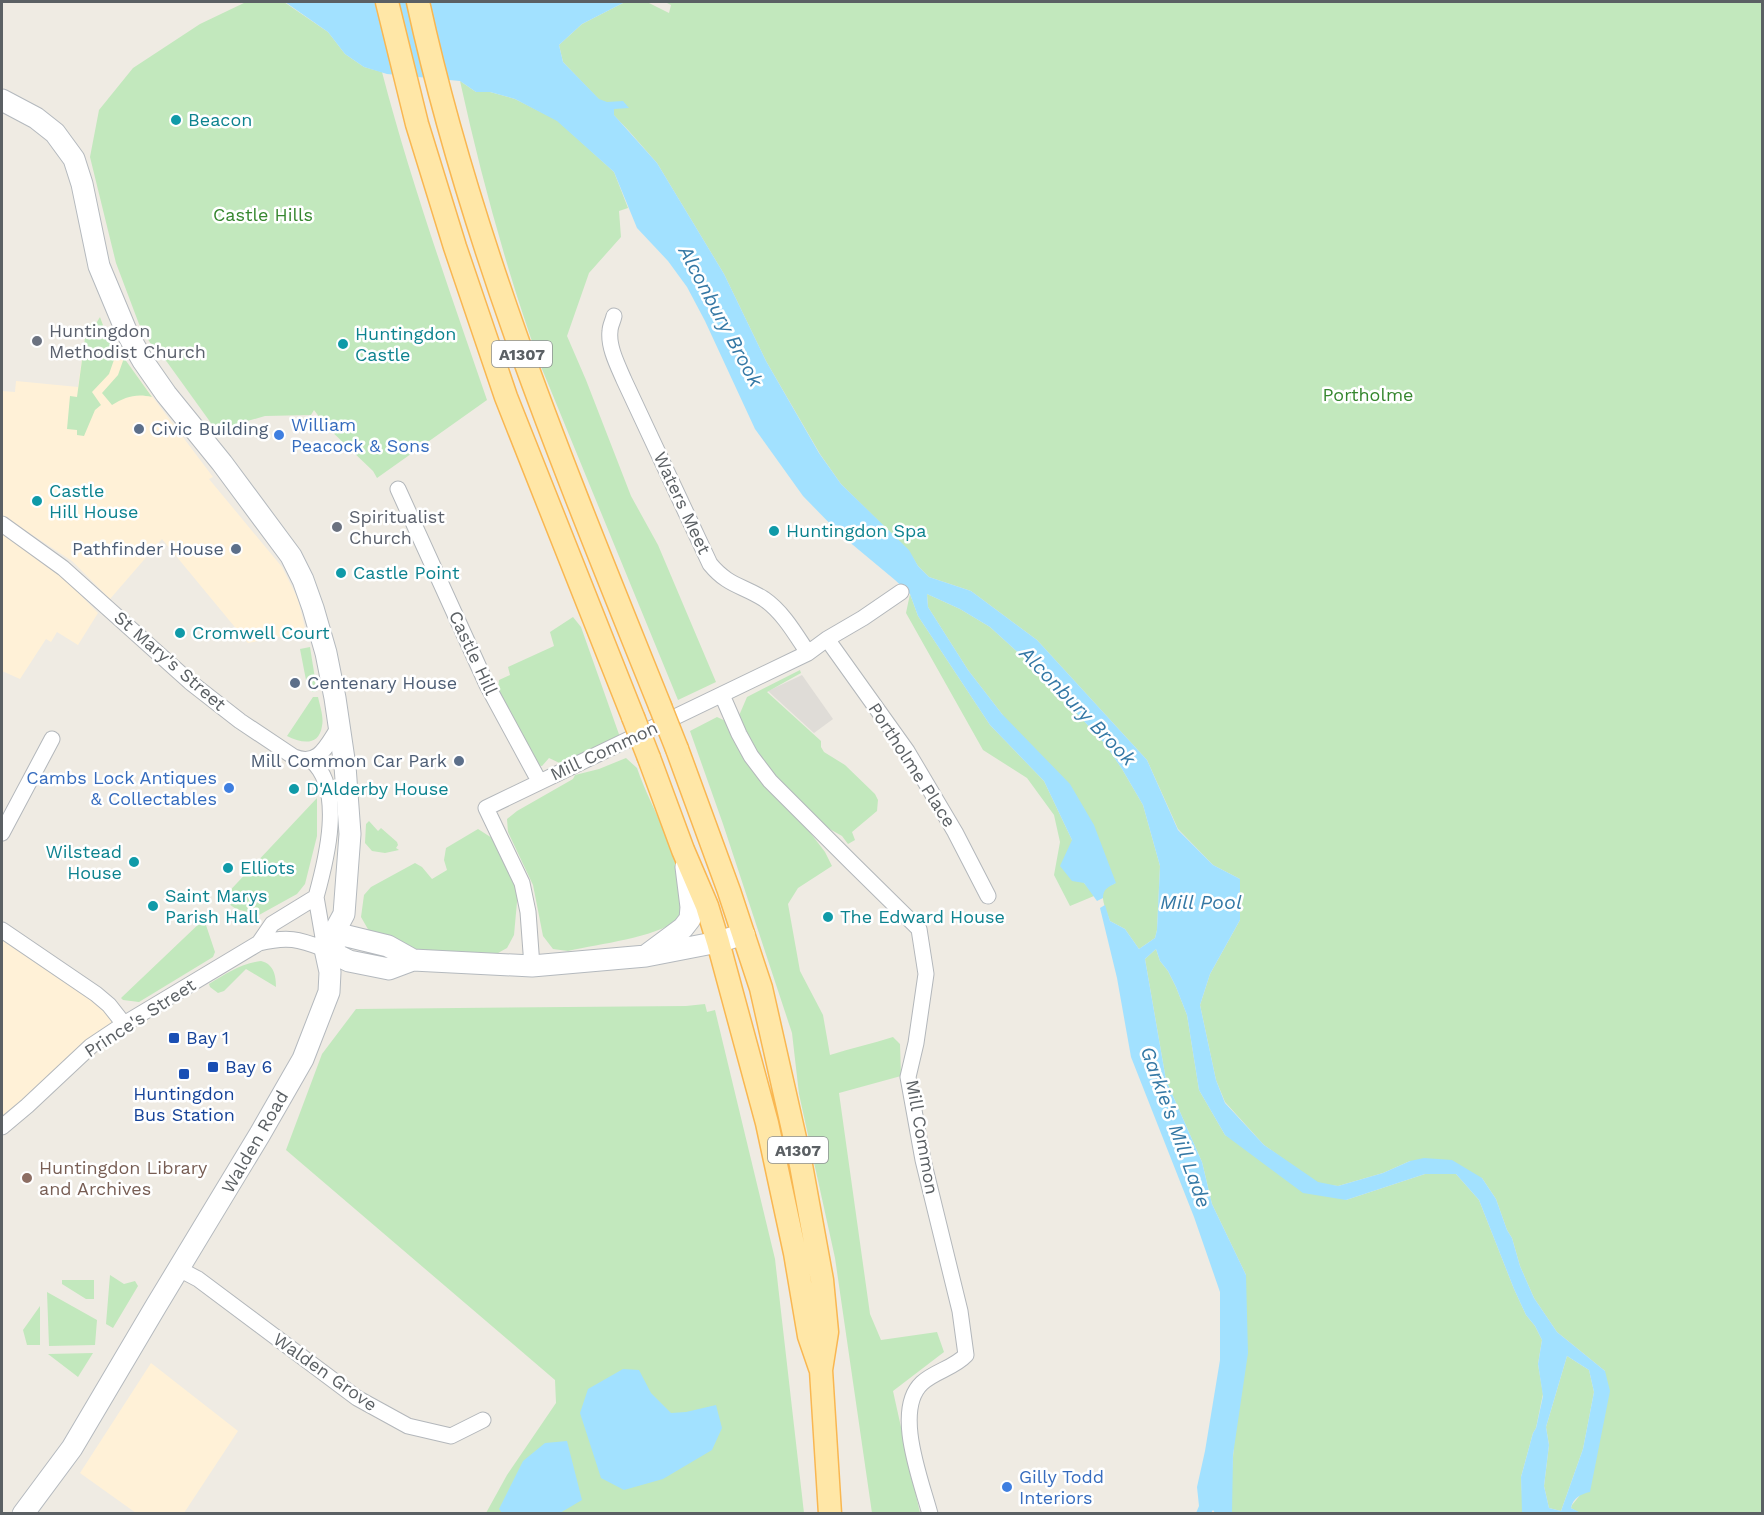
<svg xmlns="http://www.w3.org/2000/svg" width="1764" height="1515" viewBox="0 0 1764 1515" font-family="'Work Sans',sans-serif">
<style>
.commercial{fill:#fff1d7}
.industrial{fill:#dfdcd7}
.green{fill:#c2e8bd}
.water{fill:#a2e1ff;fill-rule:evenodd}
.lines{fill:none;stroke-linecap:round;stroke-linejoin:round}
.street-casing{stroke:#b3b7bb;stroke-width:17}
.secondary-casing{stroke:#b4b9be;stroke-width:23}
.primary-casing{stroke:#f9b751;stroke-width:25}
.street{stroke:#fff;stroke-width:15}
.secondary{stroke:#fff;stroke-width:21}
.primary{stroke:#ffe7a7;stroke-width:22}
.primary-bridge-casing{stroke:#f9b751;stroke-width:25;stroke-linecap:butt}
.primary-bridge{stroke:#ffe7a7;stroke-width:22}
.culture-dot{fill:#0f9aa8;stroke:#fff;stroke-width:2}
.worship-dot{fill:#6b7280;stroke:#fff;stroke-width:2}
.service-dot{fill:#5c6f8a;stroke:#fff;stroke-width:2}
.shop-dot{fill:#3f7fe0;stroke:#fff;stroke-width:2}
.transit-dot{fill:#1a4fb4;stroke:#fff;stroke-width:2}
.education-dot{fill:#8d6e63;stroke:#fff;stroke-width:2}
.labels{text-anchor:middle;stroke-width:5;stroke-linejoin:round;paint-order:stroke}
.shield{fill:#fff;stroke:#8c9092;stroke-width:1.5}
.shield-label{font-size:16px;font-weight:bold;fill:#5b6064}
.culture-label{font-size:18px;fill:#0d838f;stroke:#fff;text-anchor:start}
.park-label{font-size:18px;fill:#36872f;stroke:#fff}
.worship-label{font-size:18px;fill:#5b616d;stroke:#fff;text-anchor:start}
.shop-label{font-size:18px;fill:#366cbe;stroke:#fff;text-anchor:start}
.service-label{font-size:18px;fill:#4e5e75;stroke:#fff;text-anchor:start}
.street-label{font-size:18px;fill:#5b6064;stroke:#fff}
.transit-label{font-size:18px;fill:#164399;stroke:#fff;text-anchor:start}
.education-label{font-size:18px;fill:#785e54;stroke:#fff;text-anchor:start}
.water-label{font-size:20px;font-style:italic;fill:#3478a5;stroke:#fff}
</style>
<rect width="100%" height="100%" fill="#efebe3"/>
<path class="commercial" d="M 100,317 L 109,339 L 213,477 L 209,479 L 282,567 L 298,599 L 306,632 L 248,643 L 162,539 L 110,599 L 72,561 L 2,515 L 2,391 L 15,392 L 16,381 L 78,387 L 87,323 L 95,325 Z
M 2,533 L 58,572 L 98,613 L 78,645 L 57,632 L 51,642 L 46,639 L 20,679 L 2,671 Z
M 2,937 L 74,979 L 124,1024 L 2,1127 Z
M 151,1363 L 238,1431 L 184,1513 L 136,1513 L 80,1473 Z"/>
<path class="industrial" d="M 802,675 L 833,719 L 814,733 L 768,691 Z"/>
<path class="green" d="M 246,2 L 284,2 L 328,32 L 345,54 L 364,67 L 382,72 C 411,183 450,292 487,400 L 377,478 L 373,471 L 326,426 L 314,410 L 311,415 L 265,416 L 216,430 L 167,362 L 152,346 L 139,324 L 116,263 L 90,157 L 99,110 L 133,68 L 200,24 Z
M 625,2 L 647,2 L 669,13 L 671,5 L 665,2 L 1762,2 L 1762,1513 L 1581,1514 L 1571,1508 L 1572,1505 L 1581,1494 L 1605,1371 L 1557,1332 L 1534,1298 L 1520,1266 L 1512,1238 L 1507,1230 L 1496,1199 L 1482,1178 L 1410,1161 L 1383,1173 L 1338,1186 L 1318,1184 L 1264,1145 L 1225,1102 L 1216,1080 L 1200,1005 L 1210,974 L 1240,920 L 1240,879 L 1213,865 L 1178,829 L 1147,760 L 1037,640 L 971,591 L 929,577 L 918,566 L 908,550 L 841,484 L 820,454 L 766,361 L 724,274 L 657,163 L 628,130 L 563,62 L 559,45 L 582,24 Z
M 460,81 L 476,92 L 490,92 L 515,99 L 557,120 L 614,172 L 628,208 L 619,211 L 621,237 L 589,273 L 567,336 L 586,380 L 631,496 L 658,545 L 716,682 L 678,700 L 540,364 C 507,272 481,177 460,81 Z
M 100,317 L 115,357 L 109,374 L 92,392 L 101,405 L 95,410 L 84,436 L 77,435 L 77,430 L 67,429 L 70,396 L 77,397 L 87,323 L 95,325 Z
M 124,358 L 152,397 C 136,393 125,397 112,405 L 102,393 L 118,375 Z
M 910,594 L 918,616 L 990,725 L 1044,781 L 1072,840 L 1084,883 L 1096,897 L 1094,896 L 1070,906 L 1054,875 L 1060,842 L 1054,815 L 1027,778 L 983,750 L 906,613 Z
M 927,594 L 960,609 L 990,627 L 1025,659 L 1072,708 L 1105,744 L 1122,769 L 1143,805 L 1160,866 L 1157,930 L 1155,938 L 1139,949 L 1125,929 L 1110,921 C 1107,912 1098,894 1106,888 C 1109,885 1113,885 1115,883 L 1002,714 L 968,670 L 928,607 Z
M 573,617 L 581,627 L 621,740 L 568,767 L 549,758 L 542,766 L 536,765 L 498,692 L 499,680 L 510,675 L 508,667 L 554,646 L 550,632 Z
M 310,647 L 317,691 L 312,692 L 310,680 L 306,680 L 300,649 Z
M 800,670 L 801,673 L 767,692 L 821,741 L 821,747 L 824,752 L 845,765 L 875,794 L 878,800 L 877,811 L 852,832 L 855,840 L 848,844 L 842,836 L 812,819 L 798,806 L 789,789 L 771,777 L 754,759 L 825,852 L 832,866 L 798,888 L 788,904 L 800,971 L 823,1015 L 830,1055 C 851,1048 872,1044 893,1037 L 900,1044 L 901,1076 L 839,1093 L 870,1314 L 881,1340 L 937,1332 L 944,1352 L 893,1391 L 920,1513 L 872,1513 L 835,1258 L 799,1094 L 792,1033 L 723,824 L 690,731 L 717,717 L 730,723 L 738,718 L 747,697 Z
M 313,697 L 318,697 C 320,706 324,717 322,726 C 319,747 301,743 287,736 Z
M 626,758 L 637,768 C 653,815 691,868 680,919 C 651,939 602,943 568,951 L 553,949 L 543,936 L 533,885 L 508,832 L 507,819 L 517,811 L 573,779 L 575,775 L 599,769 Z
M 317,798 L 317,836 L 305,884 L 297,894 L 259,915 L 236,909 L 222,899 Z
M 369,821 L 378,831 L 381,828 L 397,842 L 398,845 L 396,848 L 399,850 L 385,853 L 372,851 L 365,843 L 366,824 Z
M 478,829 L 492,838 L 518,891 L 514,935 L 507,948 L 498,953 L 429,952 L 392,943 L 369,931 L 361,917 L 364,895 L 371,887 L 415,863 L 422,867 L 432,879 L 447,870 L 444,860 L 446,848 Z
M 204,919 L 215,952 L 213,957 L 139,1002 L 123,1000 L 121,998 Z
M 1156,949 L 1160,961 L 1168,971 L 1176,987 L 1187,1015 L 1199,1090 L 1225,1135 L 1346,1200 L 1425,1174 L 1456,1174 L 1479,1200 L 1514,1289 L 1526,1315 L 1535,1326 L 1542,1340 L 1538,1364 L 1543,1394 L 1536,1428 L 1533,1433 L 1521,1477 L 1523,1513 L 1229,1513 L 1246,1275 L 1212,1204 L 1202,1162 L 1166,1080 L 1145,959 Z
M 261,961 C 274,964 276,976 276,987 L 246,969 L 224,991 L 218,993 L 210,987 L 209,984 C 225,974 242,963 261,961 Z
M 705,1004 L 707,1012 L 715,1010 L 775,1259 L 804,1513 L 486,1513 L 507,1475 L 556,1403 L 555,1380 L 286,1150 L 322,1054 L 356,1009 L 686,1006 Z
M 110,1275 L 124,1284 L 135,1281 L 138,1286 L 113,1328 L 106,1324 Z
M 62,1280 L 94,1280 L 94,1299 L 86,1299 L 62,1284 Z
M 47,1292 L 97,1320 L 95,1345 L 49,1346 Z
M 40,1306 L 40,1345 L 27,1345 L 23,1330 Z
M 93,1353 L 78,1377 L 48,1354 Z
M 1567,1356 L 1589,1370 L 1594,1392 L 1583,1449 L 1561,1511 L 1549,1508 L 1544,1486 L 1549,1445 L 1546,1427 Z"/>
<path class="water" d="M 285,2 L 625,2 L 582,24 L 559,45 L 563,62 L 599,99 L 607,102 L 623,101 L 629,108 L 614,109 L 614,115 L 657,163 L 724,274 L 766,361 L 819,453 L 841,484 L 909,550 L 918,566 L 929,577 L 971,591 L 1037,640 L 1147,760 L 1178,830 L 1213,865 L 1240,879 L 1240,920 L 1210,974 L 1200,1005 L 1216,1080 L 1225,1103 L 1264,1145 L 1318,1182 L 1338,1186 L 1383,1173 L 1410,1161 L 1424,1158 L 1452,1160 L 1482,1178 L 1496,1199 L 1507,1230 L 1512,1238 L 1520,1266 L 1534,1298 L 1557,1332 L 1605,1371 L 1610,1391 L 1590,1492 C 1581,1494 1573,1498 1571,1508 L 1581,1513 L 1523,1514 L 1522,1512 L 1521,1477 L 1533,1433 L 1536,1428 L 1543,1396 L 1538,1364 L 1542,1340 L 1535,1326 L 1526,1315 L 1514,1289 L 1479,1200 L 1456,1174 L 1425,1174 L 1346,1200 L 1303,1193 L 1225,1135 L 1199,1090 L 1187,1015 L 1176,987 L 1168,971 L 1160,961 L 1156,949 L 1145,959 L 1166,1080 L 1202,1162 L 1212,1204 L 1246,1275 L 1248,1353 L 1233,1455 L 1232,1513 L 1215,1513 L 1213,1510 L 1211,1513 L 1196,1513 L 1199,1506 L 1197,1487 L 1205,1451 L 1220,1360 L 1220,1292 L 1194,1217 L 1131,1057 L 1117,978 L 1100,908 L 1105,905 L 1110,921 L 1125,929 L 1139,949 L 1155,938 L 1157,930 L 1160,866 L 1143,805 L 1122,769 L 1105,744 L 1072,708 L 1025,659 L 990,627 L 960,609 L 927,594 L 928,607 L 968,670 L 1002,714 L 1070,784 L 1094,825 L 1116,883 C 1108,887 1103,889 1103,898 L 1097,901 L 1084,883 L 1072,881 L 1060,866 L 1072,840 L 1044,781 L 990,725 L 918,616 L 910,594 L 895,580 L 841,535 L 803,496 L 755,429 L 705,321 L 687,287 L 668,261 L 637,228 L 614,172 L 557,121 L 515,99 L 490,92 L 476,92 L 460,81 L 387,74 L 364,67 L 345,54 L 328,32 ZM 1567,1356 L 1589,1370 L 1594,1392 L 1583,1449 L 1561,1511 L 1549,1508 L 1544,1486 L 1549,1445 L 1546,1427 Z
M 623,1369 L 639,1370 L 651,1393 L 671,1413 L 686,1412 L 716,1405 L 722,1428 L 712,1450 L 663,1479 L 624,1490 L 601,1478 L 580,1413 L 588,1389 Z
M 567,1441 L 582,1500 L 560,1513 L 502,1513 L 499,1509 L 523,1461 L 545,1443 Z"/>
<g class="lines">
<g class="street-casing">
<path id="street" d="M 614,316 C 613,321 610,326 610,331 C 608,347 618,366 624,380 L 710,564 C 728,586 742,585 764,599 C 783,612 796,635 808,653
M 398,489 L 487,685 L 539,781
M 2,524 L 63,568 L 190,682 L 240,721 L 294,757 C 319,767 327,745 339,727
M 827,639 L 907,751 L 955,832 L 988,896
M 722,695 L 739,734 L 751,756 L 770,781 L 852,863 L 919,929 L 926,974 L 916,1043 L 908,1077 L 923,1160 L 960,1311 L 966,1355 C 954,1368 935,1371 922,1383 C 893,1410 921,1480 930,1514
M 2,833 L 52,739
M 316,897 L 325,949
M 2,930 L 96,994 L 109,1005 L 124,1024
M 259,943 L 272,924 L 316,897 C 326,861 345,789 311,760
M 532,966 L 528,912 L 522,883 L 486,808 L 808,653 L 827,639 L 863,618 L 901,592
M 2,1127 L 27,1106 L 91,1046 L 124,1024 L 259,943 C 288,936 298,939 325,949
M 179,1269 L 198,1279 L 357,1398 L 408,1426 L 451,1436 L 483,1420"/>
</g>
<g class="secondary-casing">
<path id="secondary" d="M 2,100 L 36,118 L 55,133 L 74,159 L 82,184 L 99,266 L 127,333 L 143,361 L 166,394 L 222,463 L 291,556 L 303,580 L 313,608 L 326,653 L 335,698 L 345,766 L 350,834 L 344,914 L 325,949 L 330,972 L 329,992 L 303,1059 L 260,1134 L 156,1306 L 72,1448 L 23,1514
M 326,948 L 343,935 L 388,946 L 413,960
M 325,949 L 349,961 L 389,969 L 413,960 L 532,966 L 646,956 L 718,942 L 744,934
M 648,954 L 683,928 L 690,919 L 691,907 L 686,867"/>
</g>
<g class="primary-casing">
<path id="primary" d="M 387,2 L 417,124 L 455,247 L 506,397 L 633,717
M 418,2 C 471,245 567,475 660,706
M 677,749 L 729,891 L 761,988 L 801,1165 L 822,1280 L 827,1332 L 821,1370 L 830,1514
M 649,758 L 683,850 L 707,906 L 718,942 L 767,1123 L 795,1253 L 809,1336 L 820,1368"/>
</g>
<use href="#street" class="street"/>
<use href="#secondary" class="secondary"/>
<use href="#primary" class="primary"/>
<g class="primary-bridge-casing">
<path id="primary-bridge" d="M 660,706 L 677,749
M 633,717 L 649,758"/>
</g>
<use href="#primary-bridge" class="primary-bridge"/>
</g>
<g class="culture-dot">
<circle cx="176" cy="120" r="6"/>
<circle cx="343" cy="344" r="6"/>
<circle cx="37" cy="501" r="6"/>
<circle cx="774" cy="531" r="6"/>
<circle cx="341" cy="573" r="6"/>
<circle cx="180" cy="633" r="6"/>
<circle cx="294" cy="789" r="6"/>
<circle cx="134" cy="862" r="6"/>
<circle cx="228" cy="868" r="6"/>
<circle cx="153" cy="906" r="6"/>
<circle cx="828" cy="917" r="6"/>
</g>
<g class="worship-dot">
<circle cx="37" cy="341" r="6"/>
<circle cx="337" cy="527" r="6"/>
</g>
<g class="service-dot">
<circle cx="139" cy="429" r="6"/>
<circle cx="236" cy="549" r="6"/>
<circle cx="295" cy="683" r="6"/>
<circle cx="459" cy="761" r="6"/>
</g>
<g class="shop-dot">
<circle cx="279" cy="435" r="6"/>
<circle cx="229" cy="788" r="6"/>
<circle cx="1007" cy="1487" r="6"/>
</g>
<g class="transit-dot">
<rect x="168" y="1032" width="12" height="12" rx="3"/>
<rect x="207" y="1061" width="12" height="12" rx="3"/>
<rect x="178" y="1068" width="12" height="12" rx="3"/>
</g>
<circle class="education-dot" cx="27" cy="1178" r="6"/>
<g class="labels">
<g class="shield">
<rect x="492" y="341" width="60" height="26" rx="4.5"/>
<rect x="768" y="1137" width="60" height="26" rx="4.5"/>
</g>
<g class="shield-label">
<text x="522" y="360">A1307</text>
<text x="798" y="1156">A1307</text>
</g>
<g class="culture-label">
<text x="188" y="126">Beacon</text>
<text x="355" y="340">Huntingdon<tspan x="355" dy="21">Castle</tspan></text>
<text x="49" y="497">Castle<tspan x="49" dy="21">Hill House</tspan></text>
<text x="786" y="537">Huntingdon Spa</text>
<text x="353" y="579">Castle Point</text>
<text x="192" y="639">Cromwell Court</text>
<text x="306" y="795">D'Alderby House</text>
<text x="122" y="858" text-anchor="end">Wilstead<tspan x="122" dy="21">House</tspan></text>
<text x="240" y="874">Elliots</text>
<text x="165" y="902">Saint Marys<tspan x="165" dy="21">Parish Hall</tspan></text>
<text x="840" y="923">The Edward House</text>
</g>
<g class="park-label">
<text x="263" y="221">Castle Hills</text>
<text x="1368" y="401">Portholme</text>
</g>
<g class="worship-label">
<text x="49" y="337">Huntingdon<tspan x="49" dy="21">Methodist Church</tspan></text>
<text x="349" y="523">Spiritualist<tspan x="349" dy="21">Church</tspan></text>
</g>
<g class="shop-label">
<text x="291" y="431">William<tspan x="291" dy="21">Peacock &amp; Sons</tspan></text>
<text x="217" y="784" text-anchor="end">Cambs Lock Antiques<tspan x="217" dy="21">&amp; Collectables</tspan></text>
<text x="1019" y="1483">Gilly Todd<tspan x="1019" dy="21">Interiors</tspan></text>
</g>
<g class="service-label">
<text x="151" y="435">Civic Building</text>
<text x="224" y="555" text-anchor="end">Pathfinder House</text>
<text x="307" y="689">Centenary House</text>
<text x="447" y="767" text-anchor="end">Mill Common Car Park</text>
</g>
<g class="street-label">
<text transform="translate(682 503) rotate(65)" y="6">Waters Meet</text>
<text transform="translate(473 653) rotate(65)" y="6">Castle Hill</text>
<text transform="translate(170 661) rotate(41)" y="6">St Mary's Street</text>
<text transform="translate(604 751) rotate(-25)" y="6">Mill Common</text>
<text transform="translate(912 765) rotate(57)" y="6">Portholme Place</text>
<text transform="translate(140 1018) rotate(-33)" y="6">Prince's Street</text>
<text transform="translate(922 1137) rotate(80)" y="6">Mill Common</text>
<text transform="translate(255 1142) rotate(-60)" y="6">Walden Road</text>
<text transform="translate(325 1372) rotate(35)" y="6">Walden Grove</text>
</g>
<g class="transit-label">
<text x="186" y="1044">Bay 1</text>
<text x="225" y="1073">Bay 6</text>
<text x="184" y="1100" text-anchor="middle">Huntingdon<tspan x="184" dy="21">Bus Station</tspan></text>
</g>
<g class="education-label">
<text x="39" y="1174">Huntingdon Library<tspan x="39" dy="21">and Archives</tspan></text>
</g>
<g class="water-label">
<text transform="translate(721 316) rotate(62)" y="7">Alconbury Brook</text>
<text transform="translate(1078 706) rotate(46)" y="7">Alconbury Brook</text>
<text x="1201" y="909">Mill Pool</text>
<text transform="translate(1176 1127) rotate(70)" y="7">Garkie's Mill Lade</text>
</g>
</g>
<rect width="1764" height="1515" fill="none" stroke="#5b6064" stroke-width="6"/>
</svg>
